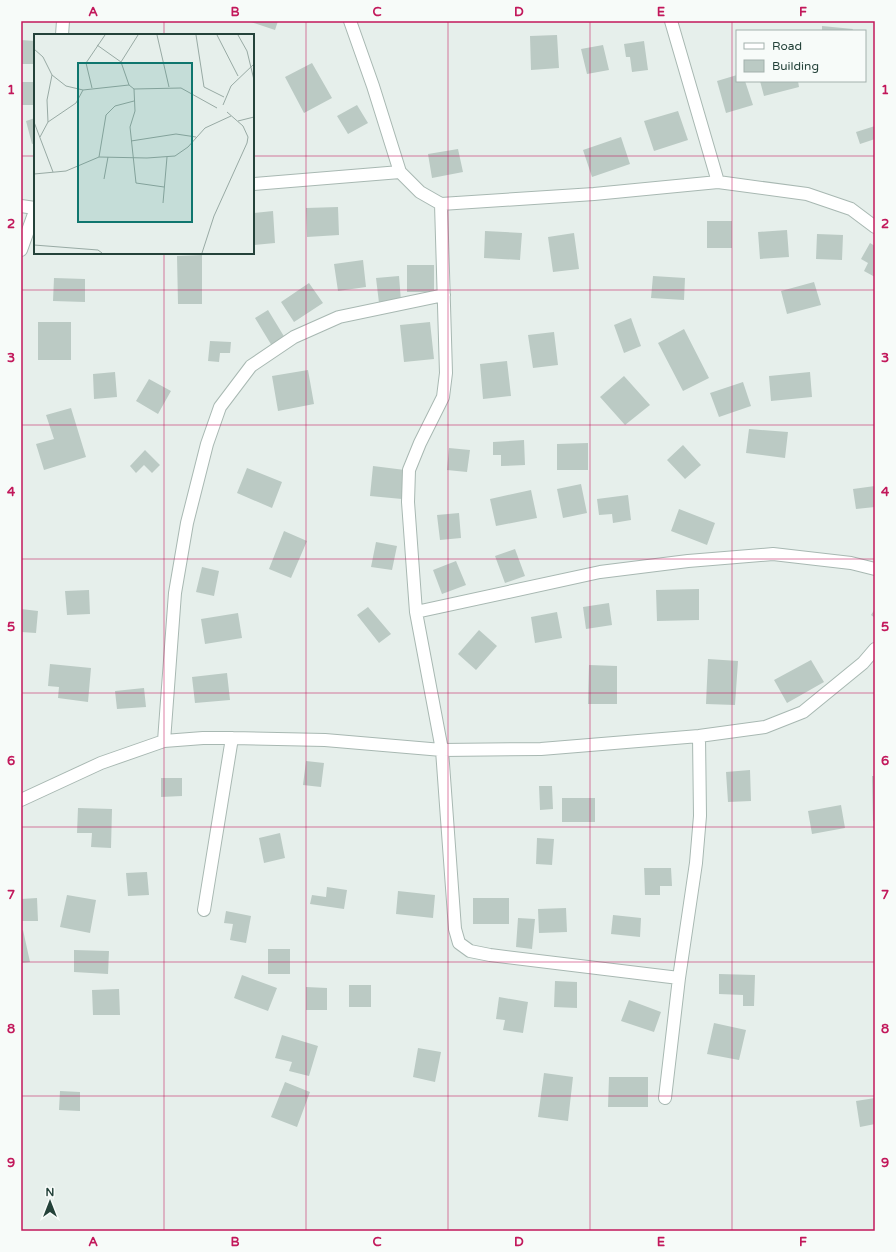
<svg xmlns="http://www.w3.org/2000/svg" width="896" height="1252" viewBox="0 0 896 1252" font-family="'Varela Round',sans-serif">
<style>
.building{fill:#bbcac4}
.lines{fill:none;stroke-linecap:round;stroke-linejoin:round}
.minor-casing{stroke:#a8b8b2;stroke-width:14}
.minor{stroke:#fff;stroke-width:12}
.grid{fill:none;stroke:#c2185b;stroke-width:1;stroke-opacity:0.55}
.inset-road{fill:none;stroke:#98aaa4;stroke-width:1}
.view{fill:#0f766e;fill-opacity:0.15;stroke:#0f766e;stroke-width:2}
.inset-edge{fill:none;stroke:#24423a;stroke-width:2}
.neatline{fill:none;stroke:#c2185b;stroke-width:1.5}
.grid-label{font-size:13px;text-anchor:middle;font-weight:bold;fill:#c2185b}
</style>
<rect width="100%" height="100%" fill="#e6efeb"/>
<path class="building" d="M 248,21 L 278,21 L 275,30 Z
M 822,26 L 853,29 L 852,31 L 822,31 Z
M 557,35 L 559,68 L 531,70 L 530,36 Z
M 21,40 L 35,41 L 35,64 L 21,64 Z
M 644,41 L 648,70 L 632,72 L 630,57 L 626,57 L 624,44 Z
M 603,45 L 609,70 L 587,74 L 581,49 Z
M 312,63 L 332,98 L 304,113 L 285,77 Z
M 737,75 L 737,81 L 745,81 L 753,105 L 726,113 L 717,81 Z
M 760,81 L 798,81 L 799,87 L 764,96 Z
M 21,82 L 35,82 L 35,105 L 21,105 Z
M 357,105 L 368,123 L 348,134 L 337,116 Z
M 678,111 L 688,140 L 654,151 L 644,121 Z
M 35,118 L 35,143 L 32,144 L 26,121 Z
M 875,126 L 875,139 L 860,144 L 856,132 Z
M 621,137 L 630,164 L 592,177 L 583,150 Z
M 458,149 L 463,172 L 432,178 L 428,154 Z
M 338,207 L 339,235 L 307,237 L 306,208 Z
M 273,211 L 275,243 L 253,245 L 253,213 Z
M 707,221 L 732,221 L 732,248 L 707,248 Z
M 787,230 L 789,257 L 760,259 L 758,232 Z
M 485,231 L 522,233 L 520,260 L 484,258 Z
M 574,233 L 579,269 L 553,272 L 548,237 Z
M 817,234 L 843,235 L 842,260 L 816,259 Z
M 870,243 L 875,246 L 875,277 L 864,271 L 868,263 L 861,259 Z
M 202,255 L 202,304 L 178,304 L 177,256 Z
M 363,260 L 366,287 L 338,291 L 334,264 Z
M 407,265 L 434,265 L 434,292 L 407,292 Z
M 399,276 L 401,301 L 379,303 L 376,278 Z
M 653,276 L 685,278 L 684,300 L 651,298 Z
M 54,278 L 85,279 L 85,302 L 53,301 Z
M 814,282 L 821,305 L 787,314 L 781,291 Z
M 309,283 L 323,303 L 294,322 L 281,302 Z
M 268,310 L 285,338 L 272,346 L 255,318 Z
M 631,318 L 641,346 L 624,353 L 614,325 Z
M 38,322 L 71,322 L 71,360 L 38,360 Z
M 430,322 L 434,359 L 404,362 L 400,325 Z
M 684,329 L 709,378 L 683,391 L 658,343 Z
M 554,332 L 558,365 L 533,368 L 528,335 Z
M 210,341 L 231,342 L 230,353 L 220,353 L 219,362 L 208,361 Z
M 507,361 L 511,396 L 483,399 L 480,364 Z
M 308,370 L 314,404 L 278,411 L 272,376 Z
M 115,372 L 117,397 L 94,399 L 93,374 Z
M 810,372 L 812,397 L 771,401 L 769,376 Z
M 624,376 L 650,405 L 625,425 L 600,397 Z
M 149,379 L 171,391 L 158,414 L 136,401 Z
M 743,382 L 751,406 L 719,417 L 710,393 Z
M 71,408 L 86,457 L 44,470 L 36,444 L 54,439 L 46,415 Z
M 749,429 L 788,432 L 785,458 L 746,453 Z
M 524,440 L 525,465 L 501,466 L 501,455 L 493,455 L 493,442 Z
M 588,443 L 588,470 L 557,470 L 557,444 Z
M 683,445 L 701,465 L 685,479 L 667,460 Z
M 449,448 L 470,450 L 467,472 L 447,470 Z
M 145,450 L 160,465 L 152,473 L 144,465 L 136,473 L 130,466 Z
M 373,466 L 405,470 L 402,499 L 370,496 Z
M 247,468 L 282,482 L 272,508 L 237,493 Z
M 581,484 L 587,513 L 563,518 L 557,489 Z
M 875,486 L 875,507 L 856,509 L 853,489 Z
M 531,490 L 537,518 L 496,526 L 490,499 Z
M 628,495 L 631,520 L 613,523 L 612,514 L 599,515 L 597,499 Z
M 679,509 L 715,523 L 707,545 L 671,531 Z
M 459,513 L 461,538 L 440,540 L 437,515 Z
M 284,531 L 307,541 L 291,578 L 269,569 Z
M 376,542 L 397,546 L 392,570 L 371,567 Z
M 515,549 L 525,576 L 505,583 L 495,556 Z
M 456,561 L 466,585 L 442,594 L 433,570 Z
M 202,567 L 219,571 L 214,596 L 196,592 Z
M 699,589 L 699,620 L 657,621 L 656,590 Z
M 89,590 L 90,614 L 67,615 L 65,591 Z
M 609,603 L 612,625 L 586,629 L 583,607 Z
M 368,607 L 391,634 L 379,643 L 357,615 Z
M 21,609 L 38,611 L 36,633 L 21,632 Z
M 875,609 L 875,618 L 871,615 Z
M 557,612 L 562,638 L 535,643 L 531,617 Z
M 238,613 L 242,638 L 205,644 L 201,619 Z
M 479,630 L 497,646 L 476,670 L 458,654 Z
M 708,659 L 738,661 L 735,705 L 706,704 Z
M 811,660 L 824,682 L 787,703 L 774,680 Z
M 50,664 L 91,668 L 88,702 L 58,698 L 59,687 L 48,686 Z
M 589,665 L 617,666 L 617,704 L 588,704 Z
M 227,673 L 230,700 L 195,703 L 192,677 Z
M 144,688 L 146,707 L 117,709 L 115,691 Z
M 306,761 L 324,763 L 321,787 L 303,785 Z
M 750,770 L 751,801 L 728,802 L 726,772 Z
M 872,776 L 875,776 L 875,820 L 873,821 Z
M 161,778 L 182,778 L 182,796 L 161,797 Z
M 539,786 L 552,786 L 553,809 L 540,810 Z
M 562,798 L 595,798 L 595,822 L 562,822 Z
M 841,805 L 845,828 L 812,834 L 808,811 Z
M 78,808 L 112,809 L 111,848 L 91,847 L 92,833 L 77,833 Z
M 280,833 L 285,858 L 264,863 L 259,838 Z
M 537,838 L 554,839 L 552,865 L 536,864 Z
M 644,868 L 671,868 L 672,886 L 660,886 L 660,895 L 645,895 Z
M 147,872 L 149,895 L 128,896 L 126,873 Z
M 327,887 L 347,890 L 344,909 L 310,904 L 312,895 L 326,897 Z
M 398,891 L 435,895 L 433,918 L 396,914 Z
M 67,895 L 96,900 L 90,933 L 60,927 Z
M 37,898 L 38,921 L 21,921 L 21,899 Z
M 473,898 L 509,898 L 509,924 L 473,924 Z
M 566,908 L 567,932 L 539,933 L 538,909 Z
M 226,911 L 251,916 L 246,943 L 230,940 L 233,924 L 224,923 Z
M 613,915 L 641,918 L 640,937 L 611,934 Z
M 518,918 L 535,919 L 532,949 L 516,947 Z
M 23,930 L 30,962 L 21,963 L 21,931 Z
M 268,949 L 290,949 L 290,974 L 268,974 Z
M 74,950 L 109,951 L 108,974 L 74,972 Z
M 719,974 L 755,975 L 754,1006 L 743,1006 L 743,995 L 719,994 Z
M 242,975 L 277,988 L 268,1011 L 234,998 Z
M 555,981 L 577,982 L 577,1008 L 554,1007 Z
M 349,985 L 371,985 L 371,1007 L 349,1007 Z
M 306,987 L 327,988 L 327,1010 L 306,1010 Z
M 119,989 L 120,1015 L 93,1015 L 92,990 Z
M 499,997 L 528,1002 L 523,1033 L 503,1030 L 505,1020 L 496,1019 Z
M 629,1000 L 661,1012 L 654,1032 L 621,1021 Z
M 714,1023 L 746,1030 L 739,1060 L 707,1054 Z
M 282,1035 L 318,1046 L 309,1076 L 289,1071 L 292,1062 L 275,1058 Z
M 418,1048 L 441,1052 L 435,1082 L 413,1077 Z
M 544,1073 L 573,1077 L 568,1121 L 538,1117 Z
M 609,1077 L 648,1077 L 648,1107 L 608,1107 Z
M 285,1082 L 310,1092 L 297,1127 L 271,1117 Z
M 60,1091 L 80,1092 L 80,1111 L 59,1110 Z
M 875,1098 L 875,1124 L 860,1127 L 856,1101 Z"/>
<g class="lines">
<g class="minor-casing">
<path id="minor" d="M 350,21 L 373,86 L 400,172
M 671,21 L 718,182
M 62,35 L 63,21
M 253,184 L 400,172 L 420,192 L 441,204 L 594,194 L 718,182 L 807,194 L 851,209 L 875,227
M 441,204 L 446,373 L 443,397 L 420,443 L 409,470 L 408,502 L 416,612 L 442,750 L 455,929 L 459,943 L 470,951 L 490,955 L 679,978
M 21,206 L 35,208
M 21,250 L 35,211
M 416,612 L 600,572 L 688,561 L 773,554 L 851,563 L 875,569
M 164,741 L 175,593 L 187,523 L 207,444 L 220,407 L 251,366 L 294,337 L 339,317 L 444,295
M 21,800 L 101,763 L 164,741 L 203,738 L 232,738 L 325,740 L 442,750 L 541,749 L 699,736 L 765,727 L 803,712 L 863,663 L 875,649
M 204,910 L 232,738
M 665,1098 L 679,978 L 696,863 L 700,816 L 699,736"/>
</g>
<use href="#minor" class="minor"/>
</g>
<path class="grid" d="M 164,21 L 164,35M 306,21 L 306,1231M 448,21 L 448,1231M 590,21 L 590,1231M 732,21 L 732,1231M 21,156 L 35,156M 253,156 L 875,156M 164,253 L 164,1231M 21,290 L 875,290M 21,425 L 875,425M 21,559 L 875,559M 21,693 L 875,693M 21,827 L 875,827M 21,962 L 875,962M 21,1096 L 875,1096"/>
<g transform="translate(34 34)">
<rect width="220" height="220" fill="#e6efeb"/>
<path class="inset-road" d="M 123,1 L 135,53M 162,1 L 170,53 L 190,63M 183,1 L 204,42M 204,1 L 213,17 L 220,46M 63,11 L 87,28 L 95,51M 0,15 L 9,23 L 18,41 L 32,52 L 49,56 L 95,51 L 100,55 L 147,54 L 183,74M 87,28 L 104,1M 58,54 L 52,29 L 71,1M 100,55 L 101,77 L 96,93 L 102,149 L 130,153M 189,71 L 197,52 L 220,30M 204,87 L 220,83M 0,88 L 19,138M 14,88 L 13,66 L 18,41M 6,103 L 14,88 L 42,69 L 49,56M 97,107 L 142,100 L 162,103M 65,123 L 72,81 L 81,72 L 100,67M 0,140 L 32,137 L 65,123 L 113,124 L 141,122 L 154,113 L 171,94 L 197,82M 70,145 L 74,123M 129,169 L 133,123M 0,211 L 64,216 L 68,219M 168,219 L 180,182 L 213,109 L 214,103 L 209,92 L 193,78"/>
<path class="view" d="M 44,29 L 158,29 L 158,188 L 44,188 Z"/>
<rect width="220" height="220" class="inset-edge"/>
</g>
<rect width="896" height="1252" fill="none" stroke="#f7fbf9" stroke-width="44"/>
<rect x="736" y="30" width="130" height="52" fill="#f7fbf9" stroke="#a3b1ad"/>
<rect x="744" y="43" width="20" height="6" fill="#ffffff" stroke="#a3b1ad"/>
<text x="772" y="50" font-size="12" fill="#24423a">Road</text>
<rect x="744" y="60" width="20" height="12" fill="#bbcac4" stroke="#a3b1ad"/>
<text x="772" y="70" font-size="12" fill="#24423a">Building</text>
<g transform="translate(50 1202)" stroke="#f7fbf9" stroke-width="3" paint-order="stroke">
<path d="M0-3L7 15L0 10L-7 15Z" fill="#24423a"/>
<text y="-6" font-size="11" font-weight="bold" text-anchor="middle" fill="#24423a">N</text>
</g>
<rect x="22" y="22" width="852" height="1208" class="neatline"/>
<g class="grid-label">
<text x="93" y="16">A</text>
<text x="235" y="16">B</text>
<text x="377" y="16">C</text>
<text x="519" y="16">D</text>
<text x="661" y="16">E</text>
<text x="803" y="16">F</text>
<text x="11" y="94">1</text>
<text x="885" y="94">1</text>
<text x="11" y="228">2</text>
<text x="885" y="228">2</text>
<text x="11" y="362">3</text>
<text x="885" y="362">3</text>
<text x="11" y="496">4</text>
<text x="885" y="496">4</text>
<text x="11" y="631">5</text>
<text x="885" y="631">5</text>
<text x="11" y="765">6</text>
<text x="885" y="765">6</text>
<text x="11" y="899">7</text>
<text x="885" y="899">7</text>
<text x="11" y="1033">8</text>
<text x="885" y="1033">8</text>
<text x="11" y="1167">9</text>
<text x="885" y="1167">9</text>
<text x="93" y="1246">A</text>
<text x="235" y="1246">B</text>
<text x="377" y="1246">C</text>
<text x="519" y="1246">D</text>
<text x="661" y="1246">E</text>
<text x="803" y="1246">F</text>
</g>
</svg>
